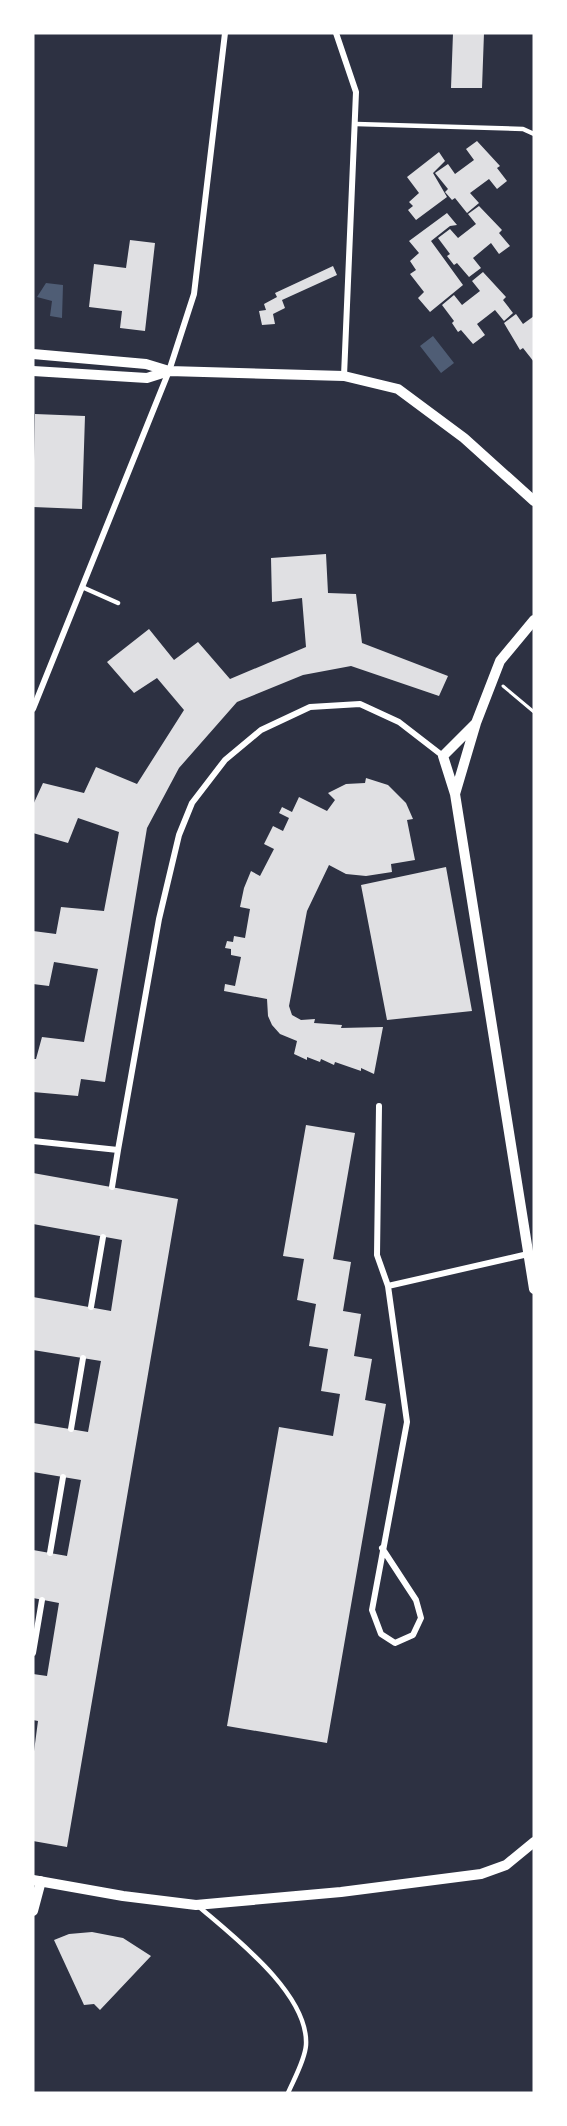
<svg xmlns="http://www.w3.org/2000/svg" width="567" height="2126" viewBox="0 0 567 2126" font-family="'Roboto Condensed',sans-serif">
<style>
.water{fill:#4f5d75}
.building{fill:#e0e0e3}
.lines{fill:none;stroke-linecap:round;stroke-linejoin:round}
.path{stroke:#fff;stroke-width:3}
.service{stroke:#fff;stroke-width:4.5}
.minor{stroke:#fff;stroke-width:6}
.tertiary{stroke:#fff;stroke-width:10}
</style>
<rect width="100%" height="100%" fill="#2d3142"/>
<path class="water" d="M 46,283 L 63,285 L 62,318 L 50,316 L 52,301 L 37,297 Z
M 433,336 L 454,363 L 441,373 L 420,346 Z"/>
<path class="building" d="M 453,33 L 484,33 L 482,88 L 451,88 Z
M 477,141 L 500,166 L 497,168 L 507,181 L 497,189 L 489,179 L 470,193 L 479,203 L 467,213 L 455,198 L 452,200 L 445,192 L 448,189 L 435,173 L 448,164 L 455,174 L 474,160 L 466,149 Z
M 439,152 L 445,161 L 433,173 L 447,197 L 416,220 L 408,210 L 413,206 L 409,202 L 419,193 L 407,177 Z
M 479,206 L 502,230 L 499,233 L 510,246 L 499,254 L 491,243 L 473,258 L 481,268 L 469,277 L 457,263 L 454,265 L 447,256 L 450,254 L 438,238 L 450,229 L 458,238 L 476,224 L 468,214 Z
M 447,213 L 457,225 L 450,226 L 431,241 L 463,285 L 430,312 L 418,298 L 424,292 L 410,274 L 416,270 L 410,261 L 419,253 L 409,241 Z
M 130,240 L 155,243 L 145,331 L 120,328 L 122,311 L 89,307 L 94,264 L 126,268 Z
M 333,266 L 337,275 L 282,300 L 285,308 L 273,314 L 275,324 L 262,325 L 259,311 L 266,310 L 264,304 L 277,297 L 275,293 Z
M 483,272 L 506,297 L 503,300 L 513,313 L 504,321 L 495,310 L 477,324 L 485,335 L 473,344 L 461,330 L 458,332 L 452,323 L 454,321 L 442,305 L 454,295 L 462,305 L 480,291 L 472,281 Z
M 516,314 L 523,324 L 534,316 L 534,362 L 523,348 L 520,350 L 504,323 Z
M 35,414 L 85,416 L 82,509 L 33,507 Z
M 326,554 L 328,593 L 356,594 L 362,643 L 448,676 L 439,696 L 351,666 L 303,675 L 237,702 L 179,768 L 147,828 L 105,1082 L 81,1079 L 78,1096 L 33,1092 L 33,1059 L 36,1059 L 42,1037 L 84,1042 L 98,969 L 54,962 L 49,986 L 33,984 L 33,931 L 56,934 L 61,907 L 104,911 L 119,832 L 78,818 L 68,843 L 33,833 L 33,805 L 43,783 L 84,793 L 96,767 L 137,784 L 184,710 L 157,678 L 134,693 L 107,662 L 149,629 L 174,660 L 198,642 L 230,679 L 306,647 L 302,598 L 272,602 L 271,558 Z
M 366,778 L 388,785 L 406,803 L 413,819 L 407,820 L 415,860 L 391,864 L 392,872 L 366,876 L 346,874 L 329,865 L 307,911 L 289,1006 L 292,1015 L 301,1020 L 315,1019 L 314,1023 L 342,1025 L 341,1028 L 383,1027 L 374,1074 L 361,1068 L 361,1071 L 335,1062 L 334,1065 L 321,1059 L 320,1062 L 307,1057 L 307,1060 L 294,1054 L 297,1041 L 280,1034 L 272,1025 L 268,1016 L 267,999 L 224,991 L 225,984 L 235,986 L 241,957 L 231,955 L 231,949 L 225,948 L 227,941 L 233,942 L 234,936 L 245,938 L 250,909 L 240,907 L 244,888 L 251,871 L 260,876 L 274,849 L 264,844 L 273,826 L 283,831 L 289,818 L 279,813 L 282,807 L 292,812 L 299,797 L 327,811 L 335,800 L 328,793 L 346,784 L 365,783 Z
M 446,867 L 472,1011 L 387,1020 L 361,885 Z
M 306,1125 L 355,1133 L 333,1259 L 351,1262 L 343,1311 L 361,1314 L 354,1356 L 372,1359 L 365,1400 L 386,1404 L 327,1743 L 227,1726 L 279,1427 L 333,1436 L 340,1394 L 321,1391 L 328,1349 L 309,1346 L 316,1304 L 297,1300 L 304,1259 L 283,1256 Z
M 33,1173 L 178,1199 L 67,1847 L 33,1841 L 33,1759 L 38,1721 L 33,1720 L 33,1674 L 47,1676 L 59,1603 L 33,1598 L 33,1550 L 67,1556 L 81,1480 L 33,1472 L 33,1423 L 88,1432 L 101,1361 L 33,1350 L 33,1297 L 111,1311 L 122,1240 L 33,1224 Z
M 92,1932 L 123,1938 L 151,1956 L 100,2010 L 94,2004 L 84,2005 L 54,1940 L 69,1934 Z"/>
<g class="lines">
<path class="path" d="M 503,686 L 534,712"/>
<path class="service" d="M 356,124 L 523,129 L 534,134
M 82,587 L 118,603
M 198,1906 C 234,1937 309,1994 306,2045 C 305,2060 294,2079 288,2093"/>
<path class="minor" d="M 336,33 L 356,92 L 344,376
M 33,709 L 169,371 L 194,294 L 225,33
M 379,1106 L 377,1255 L 388,1286 L 407,1422 L 372,1610 L 381,1634 L 395,1643 L 413,1635 L 421,1618 L 416,1600 L 382,1548
M 33,1141 L 118,1150 L 159,919 L 179,835 L 192,803 L 225,760 L 261,730 L 310,707 L 360,704 L 399,722 L 443,756
M 112,1187 L 118,1150
M 388,1286 L 528,1254
M 91,1307 L 103,1237
M 71,1429 L 83,1358
M 50,1553 L 63,1477
M 33,1653 L 42,1600"/>
<path class="tertiary" d="M 33,354 L 146,364 L 169,371 L 344,376 L 398,389 L 464,438 L 534,501
M 33,371 L 147,378 L 169,371
M 476,723 L 443,756 L 455,794 L 534,1289
M 455,794 L 476,723 L 500,661 L 534,620
M 33,1880 L 123,1896 L 196,1905 L 341,1892 L 481,1874 L 506,1865 L 534,1842
M 33,1911 L 41,1881"/>
</g>
<rect width="567" height="2126" fill="none" stroke="#ffffff" stroke-width="69"/>
</svg>
